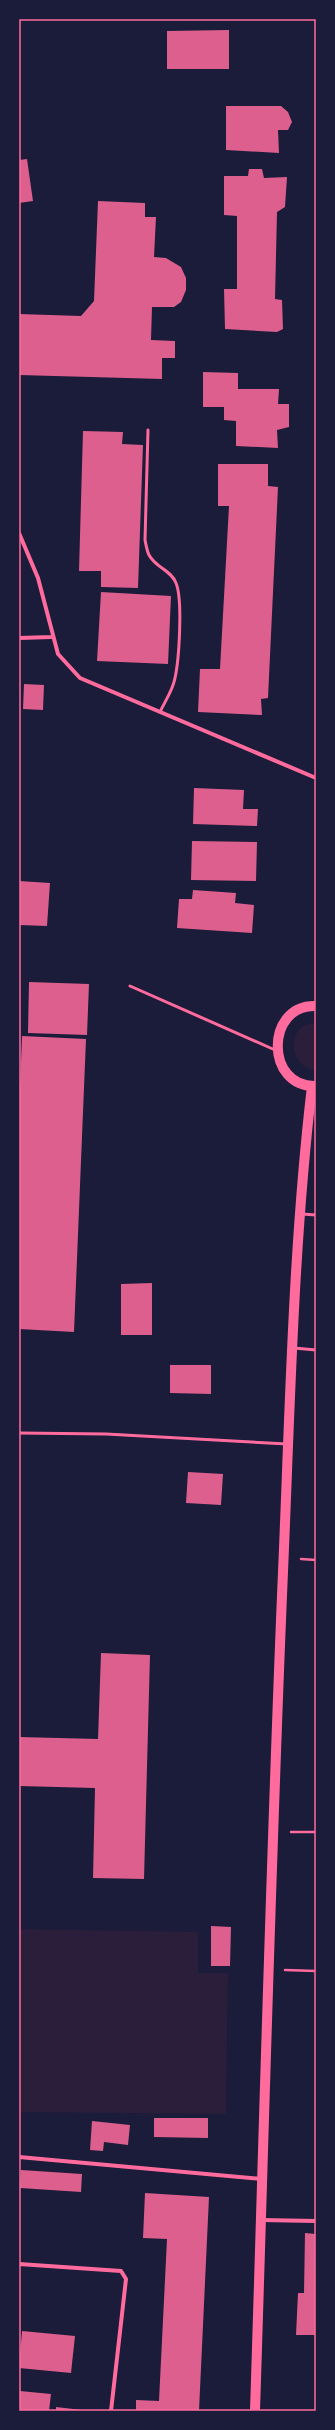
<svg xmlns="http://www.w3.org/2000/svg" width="335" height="2430" viewBox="0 0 335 2430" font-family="Signika,sans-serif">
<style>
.green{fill:#2a1e3b}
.building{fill:#dd5f8e}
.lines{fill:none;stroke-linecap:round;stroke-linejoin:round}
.path{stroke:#ff6b9d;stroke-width:2.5}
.service{stroke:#ff6b9d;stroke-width:3}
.minor{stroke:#ff6b9d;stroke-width:4}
.primary{stroke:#ff6b9d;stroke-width:10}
.neatline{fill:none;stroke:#ff6b9d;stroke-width:1.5}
</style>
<rect width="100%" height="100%" fill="#1b1b3a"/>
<path class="green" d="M 316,1023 L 316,1071 C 286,1065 286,1024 316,1023 Z
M 19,1929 L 198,1932 L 198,1973 L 228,1973 L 226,2114 L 19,2112 Z"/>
<path class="building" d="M 229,30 L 229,69 L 167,69 L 167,31 Z
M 226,106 L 281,106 L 288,112 L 292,122 L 288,130 L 278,130 L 279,153 L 226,150 Z
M 27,159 L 33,201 L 19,203 L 19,160 Z
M 249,169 L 262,169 L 264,178 L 287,177 L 285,207 L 277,212 L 275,299 L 282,300 L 283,329 L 277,332 L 225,329 L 224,289 L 237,289 L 237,216 L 224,215 L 224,176 L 248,176 Z
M 98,201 L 145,203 L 145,217 L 156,217 L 154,257 L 166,258 L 181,267 L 186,278 L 186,290 L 181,302 L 174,307 L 152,307 L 151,340 L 175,341 L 175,358 L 162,358 L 162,379 L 19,375 L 19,314 L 81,316 L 94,301 Z
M 203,372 L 238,373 L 238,389 L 279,389 L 278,404 L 289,404 L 289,427 L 277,430 L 278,448 L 236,446 L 236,421 L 224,420 L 224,407 L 203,407 Z
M 83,431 L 123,432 L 122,444 L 143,445 L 138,588 L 101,587 L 101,571 L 79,571 Z
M 218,464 L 268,464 L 268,486 L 278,487 L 268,698 L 261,699 L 262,715 L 198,712 L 200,669 L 220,669 L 229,506 L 218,506 Z
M 101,592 L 171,596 L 168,664 L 97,661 Z
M 24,684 L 44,685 L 43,710 L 23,709 Z
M 194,788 L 244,790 L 243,809 L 258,809 L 257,826 L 193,824 Z
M 192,841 L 257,842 L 256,881 L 191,880 Z
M 19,881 L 50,883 L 47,926 L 19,925 Z
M 193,890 L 236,893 L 235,903 L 254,905 L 252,933 L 177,928 L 179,899 L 192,899 Z
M 29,982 L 89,984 L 87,1035 L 28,1033 Z
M 22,1036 L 86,1039 L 74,1332 L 19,1329 L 19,1116 Z
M 152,1283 L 152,1335 L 121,1335 L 121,1284 Z
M 170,1365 L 211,1365 L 211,1394 L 170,1393 Z
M 188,1472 L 223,1474 L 221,1505 L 186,1503 Z
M 101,1653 L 150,1655 L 144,1879 L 93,1878 L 95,1788 L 19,1786 L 19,1737 L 98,1739 Z
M 211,1926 L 231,1927 L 230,1966 L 211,1966 Z
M 154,2118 L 208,2118 L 208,2138 L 154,2137 Z
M 92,2121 L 130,2125 L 128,2145 L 104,2142 L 103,2151 L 90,2150 Z
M 21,2170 L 82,2174 L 81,2192 L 20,2188 Z
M 145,2193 L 209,2197 L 199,2411 L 136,2411 L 136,2400 L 159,2401 L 167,2239 L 143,2238 Z
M 305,2233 L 316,2234 L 316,2335 L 296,2335 L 298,2293 L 304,2293 Z
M 22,2331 L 75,2336 L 71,2373 L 19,2368 Z
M 20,2391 L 51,2394 L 49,2411 L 19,2411 Z
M 56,2407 L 82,2410 L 82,2411 L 56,2411 Z"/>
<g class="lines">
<path class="path" d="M 301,1559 L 316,1560
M 291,1832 L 316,1832
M 285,1970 L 316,1971"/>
<path class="service" d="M 148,430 L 145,540 C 146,545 147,551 149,555 C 156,568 171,570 176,583 C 183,600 179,660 175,678 C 173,690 165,701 160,712
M 130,986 L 275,1050
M 302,1214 L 316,1215
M 294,1348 L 316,1350
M 19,1433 L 106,1434 L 287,1444"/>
<path class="minor" d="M 19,533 L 38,578 L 58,654 L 80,678 L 316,778
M 19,638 L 51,637
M 19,2157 L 262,2179
M 261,2220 L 316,2221
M 19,2264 L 121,2271 L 126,2279 L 111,2411"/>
<path class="primary" d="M 316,1006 C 265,1004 265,1088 316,1086
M 255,2411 C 264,2131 271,1852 283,1572 C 290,1410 293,1247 312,1086"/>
</g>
<rect width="335" height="2430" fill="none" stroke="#1b1b3a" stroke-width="40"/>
<rect x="20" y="20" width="295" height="2390" class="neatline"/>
</svg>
